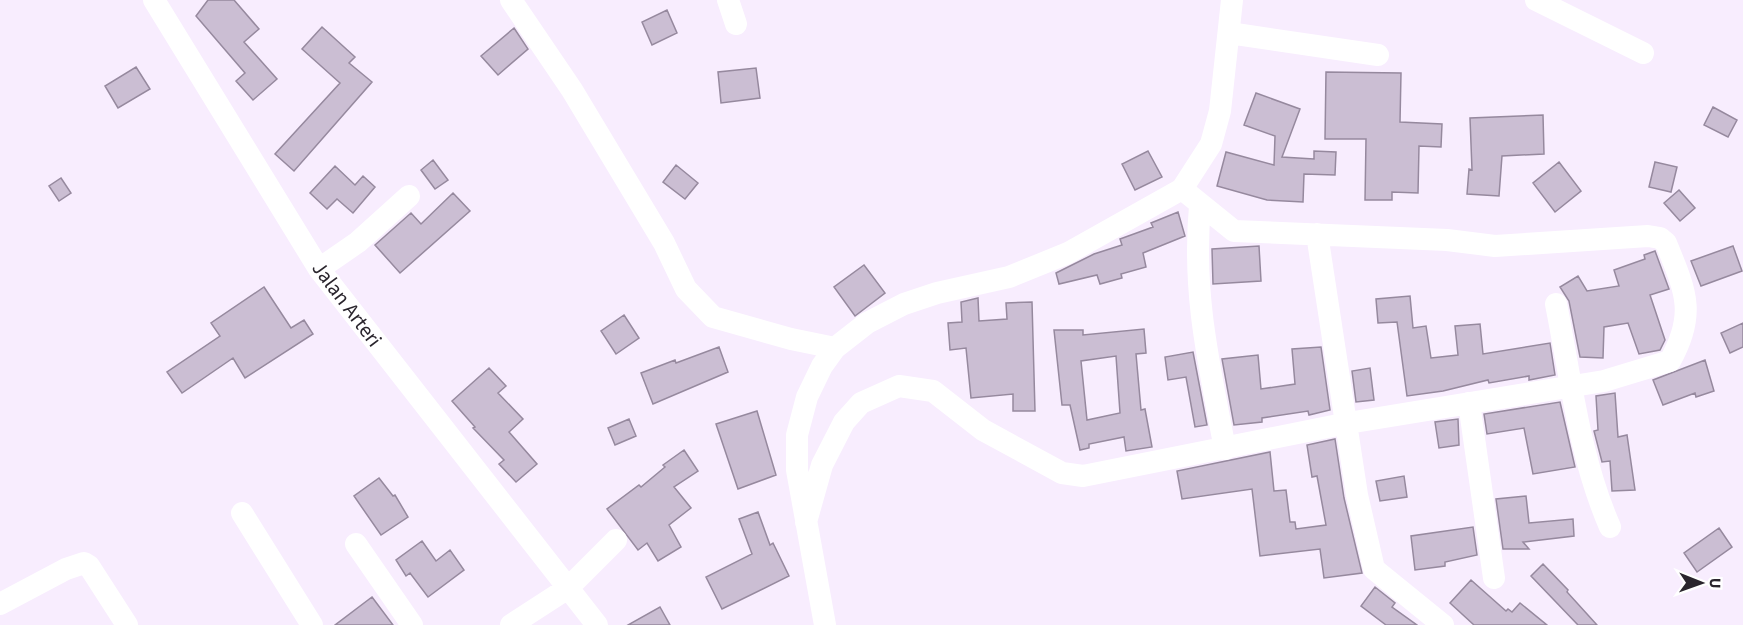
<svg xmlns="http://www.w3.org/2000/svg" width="1743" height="625" viewBox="0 0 1743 625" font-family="'Source Sans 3',sans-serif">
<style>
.building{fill:#cbbed3;stroke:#96899e;stroke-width:1.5;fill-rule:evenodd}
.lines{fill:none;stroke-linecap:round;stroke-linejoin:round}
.minor{stroke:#fff;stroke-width:22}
.labels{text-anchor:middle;stroke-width:5;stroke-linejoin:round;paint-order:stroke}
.street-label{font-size:21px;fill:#2a252d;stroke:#fff}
</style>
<rect width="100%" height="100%" fill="#f8edfe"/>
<path class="building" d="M 208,0 L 234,0 L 259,29 L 244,42 L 277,79 L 253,100 L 236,81 L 245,73 L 196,16 Z
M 667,10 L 677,33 L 652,45 L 642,22 Z
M 322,27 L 355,57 L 349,63 L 372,82 L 294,171 L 275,154 L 340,83 L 302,49 Z
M 514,28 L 528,49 L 498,75 L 481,56 Z
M 136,67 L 150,89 L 118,108 L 105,86 Z
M 756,68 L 760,98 L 721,103 L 718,72 Z
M 1326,72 L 1401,73 L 1400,122 L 1442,124 L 1441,147 L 1419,146 L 1418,193 L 1392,192 L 1392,200 L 1365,200 L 1366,139 L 1325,139 Z
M 1256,93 L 1300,109 L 1282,157 L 1314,159 L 1314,151 L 1336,152 L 1335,175 L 1304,174 L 1303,202 L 1267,200 L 1217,186 L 1226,152 L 1274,165 L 1275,136 L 1244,125 Z
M 1713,107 L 1737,120 L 1728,137 L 1704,125 Z
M 1543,115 L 1544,154 L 1502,156 L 1499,196 L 1467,194 L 1469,169 L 1472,170 L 1470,118 Z
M 1148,151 L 1162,177 L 1135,190 L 1122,164 Z
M 433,160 L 448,180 L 435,189 L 421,170 Z
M 1559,162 L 1581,191 L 1555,212 L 1533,183 Z
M 1655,162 L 1677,167 L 1671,192 L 1649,187 Z
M 676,165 L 698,183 L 685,199 L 663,182 Z
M 335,166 L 355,185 L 363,176 L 375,187 L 353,213 L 337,199 L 327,209 L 310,193 Z
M 61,178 L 71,193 L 59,201 L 49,186 Z
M 1679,190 L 1695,208 L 1680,221 L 1664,203 Z
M 453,193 L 470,211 L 400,273 L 375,245 L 411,213 L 421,224 Z
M 1178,212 L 1185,236 L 1143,253 L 1146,267 L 1121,274 L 1122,278 L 1100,284 L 1097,275 L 1059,284 L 1056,273 L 1094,254 L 1122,245 L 1120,239 L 1153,227 L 1151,223 Z
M 1259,246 L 1261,281 L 1213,284 L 1212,249 Z
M 1733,246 L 1742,271 L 1701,286 L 1691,261 Z
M 1655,251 L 1669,289 L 1650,295 L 1665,340 L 1660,350 L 1639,354 L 1628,323 L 1604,327 L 1603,358 L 1580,357 L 1569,301 L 1560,287 L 1578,276 L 1587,291 L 1619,286 L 1614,270 L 1645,259 L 1644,255 Z
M 864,265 L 885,293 L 855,316 L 834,287 Z
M 264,287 L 291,328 L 304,320 L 313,334 L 245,378 L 233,358 L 182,393 L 167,372 L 220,336 L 211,323 Z
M 1410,296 L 1413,328 L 1426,326 L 1431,358 L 1458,355 L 1455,326 L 1480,324 L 1483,354 L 1550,343 L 1555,375 L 1529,380 L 1529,376 L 1489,383 L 1488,380 L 1443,391 L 1407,396 L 1397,322 L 1378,323 L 1376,299 Z
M 978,298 L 979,321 L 1007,319 L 1006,303 L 1032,302 L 1035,411 L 1013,411 L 1013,394 L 971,398 L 966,348 L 950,350 L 948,323 L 962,322 L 961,302 Z
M 624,315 L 639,338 L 616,354 L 601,331 Z
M 1743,323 L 1743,347 L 1730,353 L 1721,333 Z
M 1144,329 L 1146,353 L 1136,354 L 1141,410 L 1145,409 L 1152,447 L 1126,451 L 1124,437 L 1089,444 L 1089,448 L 1080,450 L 1070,405 L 1062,405 L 1054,330 L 1083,330 L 1083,335 ZM 1116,356 L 1120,413 L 1087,420 L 1081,361 Z
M 719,347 L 728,372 L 653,404 L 641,373 L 675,360 L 676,363 Z
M 1321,347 L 1330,410 L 1309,415 L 1308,411 L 1262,418 L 1262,422 L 1234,425 L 1222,359 L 1258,355 L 1261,389 L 1295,384 L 1292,349 Z
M 1193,352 L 1207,425 L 1195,427 L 1186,377 L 1168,380 L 1165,357 Z
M 1705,360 L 1714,391 L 1696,397 L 1695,393 L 1663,405 L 1653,380 Z
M 489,368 L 506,386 L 498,393 L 523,419 L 509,432 L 537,464 L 516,482 L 499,464 L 504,460 L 473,428 L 475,427 L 452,401 Z
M 1370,368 L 1374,400 L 1356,402 L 1352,371 Z
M 1615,393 L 1618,437 L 1627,435 L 1635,490 L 1612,491 L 1610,461 L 1602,462 L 1594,431 L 1598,430 L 1596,396 Z
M 1560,402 L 1575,467 L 1533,474 L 1524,428 L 1487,434 L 1484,414 Z
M 757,411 L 776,475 L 738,489 L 716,424 Z
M 629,419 L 636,436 L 615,445 L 608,428 Z
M 1458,419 L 1459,445 L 1439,448 L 1435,422 Z
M 1335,439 L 1344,498 L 1362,573 L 1324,578 L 1320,549 L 1260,556 L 1252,489 L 1182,499 L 1177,471 L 1270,452 L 1274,491 L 1286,490 L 1290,522 L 1295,522 L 1296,529 L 1326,525 L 1317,476 L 1312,477 L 1307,445 Z
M 684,450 L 698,471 L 674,487 L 691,508 L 669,525 L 681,547 L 658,561 L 647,543 L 638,550 L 607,509 L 639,485 L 641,487 L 665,467 L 663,465 Z
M 1404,476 L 1407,497 L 1380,501 L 1376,481 Z
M 379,478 L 393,496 L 395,495 L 408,517 L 381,535 L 354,496 Z
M 1526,496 L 1529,523 L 1573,519 L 1574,536 L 1523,542 L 1529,549 L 1503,549 L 1496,499 Z
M 758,512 L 770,545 L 773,543 L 789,576 L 722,609 L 706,577 L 752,554 L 739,519 Z
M 1473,527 L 1477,555 L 1445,562 L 1445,566 L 1415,570 L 1411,536 Z
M 1719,528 L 1732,547 L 1697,572 L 1684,553 Z
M 422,541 L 436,561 L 450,550 L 464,570 L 428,597 L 410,573 L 406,576 L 396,560 Z
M 1543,564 L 1568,590 L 1567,592 L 1597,625 L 1578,625 L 1531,576 Z
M 1471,580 L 1506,611 L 1508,609 L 1512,612 L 1520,603 L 1547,625 L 1474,625 L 1450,603 Z
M 1375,587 L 1395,603 L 1392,607 L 1417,625 L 1386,625 L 1361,606 Z
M 372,597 L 393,625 L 335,625 Z
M 660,607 L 670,625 L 628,625 Z"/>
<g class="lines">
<path class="minor" d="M 154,0 L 319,269 L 597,625
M 511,0 L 572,90 L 664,243 L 686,289 L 713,317 L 791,339 L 835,348
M 728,0 L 736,24
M 1536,0 L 1643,53
M 1229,33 L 1378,55
M 1200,206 C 1192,293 1209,364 1225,449
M 1317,234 L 1357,495 L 1374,569 L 1443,625
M 319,269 L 358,242 L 409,196
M 1556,304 C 1571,379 1579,456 1610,527
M 1469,403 L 1494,578
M 242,513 L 312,625
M 806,522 L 822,465 L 844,422 L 861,403 L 899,386 L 933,391 L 983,430 L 1062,473 L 1083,476 L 1348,423 L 1604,381 L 1670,361 C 1697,313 1685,290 1666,243 L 1660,238 L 1648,236 L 1495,246 L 1447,240 L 1234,231 L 1182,189
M 356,544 L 412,625
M 0,604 L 66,569 L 84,563 L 89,566 L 127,625
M 511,625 L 568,588 L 616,540
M 825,625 L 797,470 L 797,435 L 807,397 L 822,366 L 835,348 L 867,323 L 904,304 L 937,293 L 1009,277 L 1068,253 L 1182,189 L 1211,144 L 1220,111 L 1232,0"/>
</g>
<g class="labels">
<g class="street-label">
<text transform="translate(347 304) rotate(53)" y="7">Jalan Arteri</text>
</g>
</g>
<g transform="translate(1701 583) rotate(91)" stroke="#ffffff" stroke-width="4.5" paint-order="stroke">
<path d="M0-4.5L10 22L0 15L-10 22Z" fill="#2a252d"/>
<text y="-9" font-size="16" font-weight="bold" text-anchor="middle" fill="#2a252d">U</text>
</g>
</svg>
